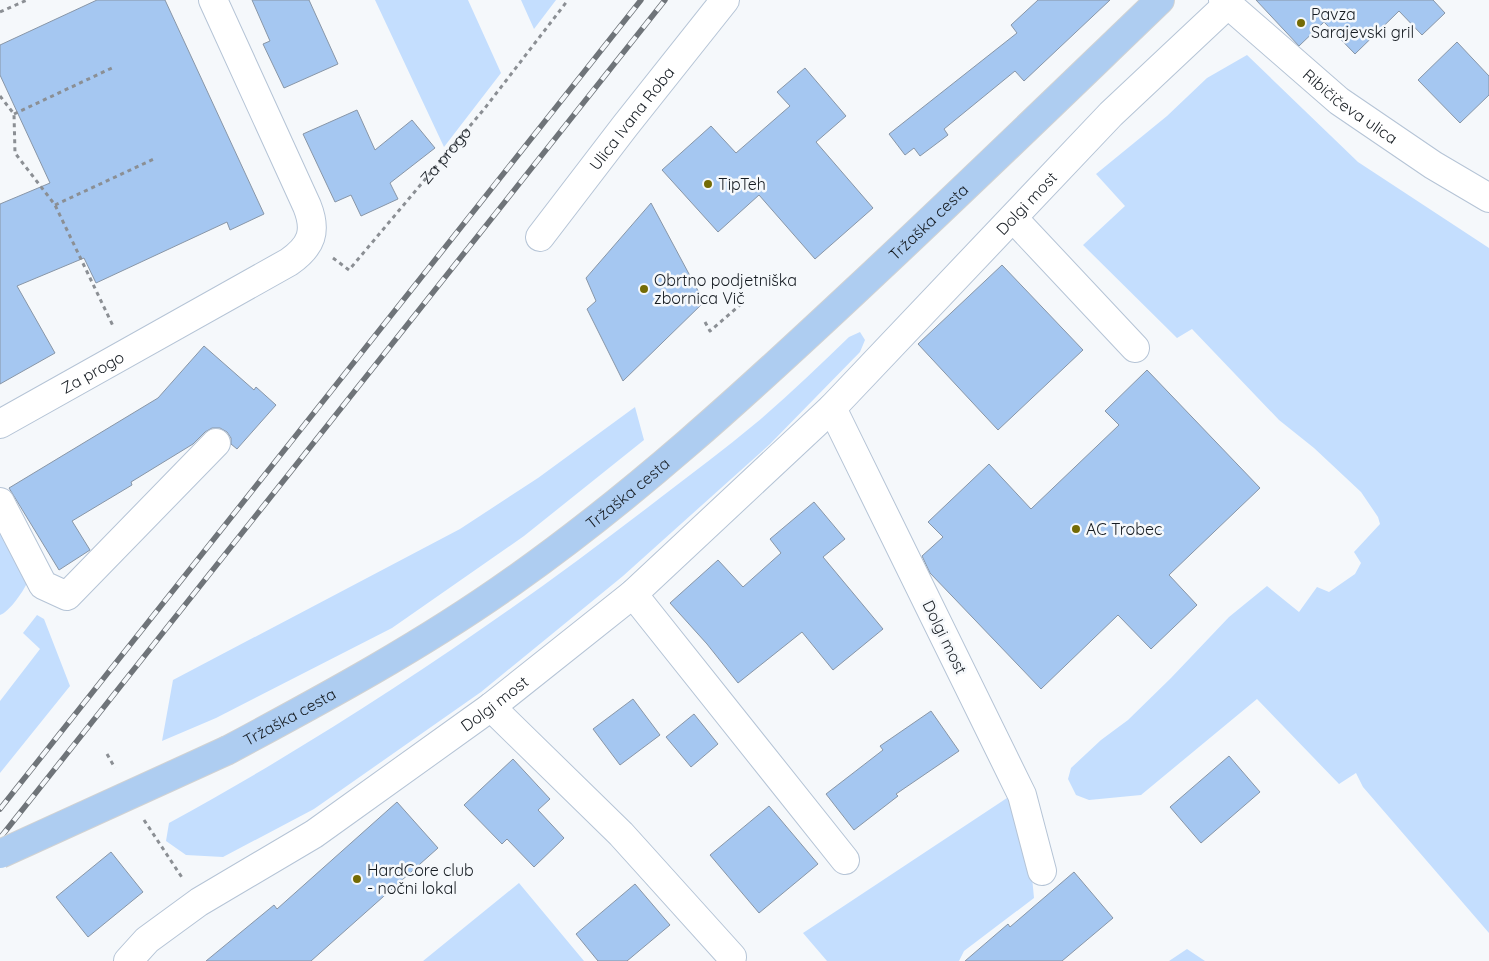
<svg xmlns="http://www.w3.org/2000/svg" width="1489" height="961" viewBox="0 0 1489 961" font-family="Quicksand,sans-serif">
<style>
.green{fill:#c4defe}
.building{fill:#a5c7f1;stroke:#8896a7}
.lines{fill:none;stroke-linecap:round;stroke-linejoin:round}
.minor-casing{stroke:#b5c4d6;stroke-width:30}
.major-casing{stroke:#d0d2d3;stroke-width:30}
.path{stroke:#8b8f94;stroke-width:3;stroke-dasharray:4 4;stroke-linecap:butt}
.minor{stroke:#fff;stroke-width:28}
.major{stroke:#aecdf1;stroke-width:28}
.rail-casing{stroke:#6f7479;stroke-width:5.5}
.rail{stroke:#f5f8fb;stroke-width:4;stroke-dasharray:11;stroke-linecap:butt}
.major-bridge-casing{stroke:#d0d2d3;stroke-width:30;stroke-linecap:butt}
.major-bridge{stroke:#aecdf1;stroke-width:28}
.poi-dot{fill:#746b05;stroke:#f5f8fb;stroke-width:2}
.labels{text-anchor:middle;stroke-width:5;stroke-linejoin:round;paint-order:stroke}
.poi-label{font-size:16px;fill:#161c22;stroke:#f5f8fb;text-anchor:start}
.street-label{font-size:16px;fill:#161c22;stroke:#f5f8fb}
</style>
<rect width="100%" height="100%" fill="#f5f8fb"/>
<path class="green" d="M 375,0 L 468,0 L 501,73 L 444,147 Z
M 521,0 L 556,0 L 534,29 Z
M 1247,55 L 1358,162 L 1489,248 L 1489,933 L 1363,787 L 1356,773 L 1339,784 L 1257,699 L 1141,795 L 1089,800 L 1076,795 L 1068,779 L 1071,768 L 1101,740 L 1128,720 L 1171,678 L 1229,617 L 1267,586 L 1299,612 L 1317,587 L 1329,592 L 1355,574 L 1361,563 L 1354,552 L 1380,524 L 1378,517 L 1361,492 L 1314,448 L 1279,420 L 1192,329 L 1177,338 L 1083,245 L 1125,206 L 1096,174 L 1167,116 L 1207,78 Z
M 860,332 L 865,340 L 860,352 L 770,444 L 623,576 L 481,692 L 314,809 L 223,857 L 186,855 L 166,841 L 169,823 C 341,729 505,618 660,498 C 692,473 725,449 756,423 C 788,396 819,366 849,337 Z
M 635,407 L 644,440 L 524,536 L 392,628 L 216,718 L 162,741 L 173,680 L 460,529 L 538,478 Z
M 4,532 L 27,583 C 23,592 9,612 0,615 L 0,534 Z
M 37,615 L 44,619 L 70,686 L 0,773 L 0,701 L 40,649 L 23,633 Z
M 1010,796 L 1031,866 L 1034,898 L 964,951 L 959,961 L 827,961 L 803,933 Z
M 519,883 L 584,961 L 423,961 Z
M 1187,949 L 1205,961 L 1169,961 Z"/>
<path class="building" d="M 97,0 L 165,0 L 264,214 L 230,230 L 227,222 L 96,283 L 84,258 L 17,286 L 55,353 L 0,384 L 0,204 L 50,183 L 0,75 L 0,45 Z
M 252,0 L 309,0 L 338,64 L 284,88 L 263,44 L 270,41 Z
M 1038,0 L 1110,0 L 1024,81 L 1015,71 L 944,129 L 948,135 L 920,156 L 914,148 L 905,155 L 889,134 L 1017,33 L 1011,25 Z
M 1256,0 L 1433,0 L 1445,13 L 1422,35 L 1399,11 L 1355,54 L 1324,22 L 1299,46 Z
M 1457,42 L 1489,76 L 1489,95 L 1460,123 L 1418,80 Z
M 805,68 L 846,116 L 816,142 L 873,208 L 815,259 L 759,195 L 718,232 L 662,170 L 711,126 L 736,153 L 790,106 L 777,92 Z
M 357,110 L 375,150 L 412,120 L 435,148 L 390,183 L 398,199 L 361,216 L 351,195 L 335,202 L 303,134 Z
M 651,203 L 704,302 L 623,381 L 587,309 L 596,301 L 586,278 Z
M 1002,265 L 1083,350 L 998,430 L 918,344 Z
M 204,346 L 254,390 L 256,387 L 276,405 L 237,449 L 231,444 L 231,438 L 227,432 L 220,428 L 212,428 L 205,432 L 193,444 L 131,482 L 132,485 L 72,521 L 90,550 L 59,570 L 9,488 L 158,398 Z
M 1147,370 L 1260,488 L 1169,575 L 1197,605 L 1151,649 L 1118,615 L 1041,689 L 930,573 L 922,556 L 943,537 L 928,522 L 989,464 L 1031,509 L 1119,425 L 1105,411 Z
M 814,502 L 845,539 L 823,557 L 883,629 L 833,670 L 802,632 L 738,683 L 707,644 L 670,603 L 718,560 L 743,587 L 781,553 L 770,539 Z
M 633,699 L 660,735 L 620,765 L 593,729 Z
M 931,711 L 959,751 L 896,794 L 898,796 L 854,830 L 826,794 L 883,750 L 880,746 Z
M 694,714 L 718,744 L 691,767 L 666,737 Z
M 1229,756 L 1260,792 L 1201,843 L 1170,807 Z
M 513,759 L 550,799 L 538,810 L 564,838 L 534,867 L 507,839 L 502,844 L 464,805 Z
M 397,802 L 438,848 L 311,961 L 206,961 L 274,905 L 277,909 Z
M 769,806 L 818,864 L 759,913 L 710,855 Z
M 111,852 L 143,892 L 88,937 L 56,897 Z
M 1074,872 L 1113,918 L 1062,961 L 965,961 L 1008,924 L 1010,927 Z
M 635,884 L 670,925 L 627,961 L 598,961 L 576,934 Z"/>
<g class="lines">
<g class="minor-casing">
<g id="minor">
<path id="s2" d="M 1223,0 L 1339,101 L 1433,165 L 1489,198"/>
<path d="M 1013,218 L 1135,348"/>
<path id="s3" d="M 540,237 L 625,126 L 725,0"/>
<path id="s4" d="M 0,424 L 289,262 C 312,246 317,231 307,206 L 213,0"/>
<path d="M 0,502 L 43,585 L 67,596 L 216,443"/>
<path d="M 633,594 L 845,860"/>
<path d="M 491,707 L 621,834 L 732,957"/>
<path id="s5" d="M 1042,871 L 1022,795 L 832,408 L 1111,114 L 1227,5"/>
<path id="s6" d="M 128,961 L 147,940 L 199,902 L 314,834 L 491,707 L 633,594 L 832,408"/>
</g>
</g>
<g class="major-casing">
<g id="major">
<path id="s7" d="M 228,750 C 325,698 423,645 513,581 C 635,495 745,394 854,292 C 957,196 1058,98 1160,0"/>
</g>
</g>
<g class="path">
<path d="M 0,12 L 27,0"/>
<path d="M 0,96 L 14,114 L 15,153 L 55,205 L 114,328"/>
<path d="M 14,114 L 114,67"/>
<path d="M 55,205 L 156,158"/>
<path id="s1" d="M 333,258 L 349,270 L 485,108 L 568,0"/>
<path d="M 705,322 L 710,331 L 740,305"/>
<path d="M 107,754 L 115,768"/>
<path d="M 144,820 L 183,879"/>
</g>
<use href="#minor" class="minor"/>
<use href="#major" class="major"/>
<g class="rail-casing">
<path id="rail" d="M 0,809 L 641,0
M 0,838 L 665,0"/>
</g>
<use href="#rail" class="rail"/>
<g class="major-bridge-casing">
<path id="major-bridge" d="M 0,854 L 228,750"/>
</g>
<use href="#major-bridge" class="major-bridge"/>
</g>
<g class="poi-dot">
<circle cx="1301" cy="23" r="5"/>
<circle cx="708" cy="184" r="5"/>
<circle cx="644" cy="289" r="5"/>
<circle cx="1076" cy="529" r="5"/>
<circle cx="357" cy="879" r="5"/>
</g>
<g class="labels">
<g class="poi-label">
<text x="1311" y="20">Pavza<tspan x="1311" dy="18">Sarajevski gril</tspan></text>
<text x="718" y="190">TipTeh</text>
<text x="654" y="286">Obrtno podjetniška<tspan x="654" dy="18">zbornica Vič</tspan></text>
<text x="1086" y="535">AC Trobec</text>
<text x="367" y="876">HardCore club<tspan x="367" dy="18">- nočni lokal</tspan></text>
</g>
<g class="street-label">
<text dy="6" stroke="none"><textPath href="#s2" startOffset="166">Ribičičeva ulica</textPath></text>
<text dy="6" stroke="none"><textPath href="#s3" startOffset="150">Ulica Ivana Roba</textPath></text>
<text dy="6" stroke="none"><textPath href="#s1" startOffset="170">Za progo</textPath></text>
<text dy="6" stroke="none"><textPath href="#s5" startOffset="792">Dolgi most</textPath></text>
<text dy="6" stroke="none"><textPath href="#s7" startOffset="881">Tržaška cesta</textPath></text>
<text dy="6" stroke="none"><textPath href="#s4" startOffset="106">Za progo</textPath></text>
<text dy="6" stroke="none"><textPath href="#s7" startOffset="476">Tržaška cesta</textPath></text>
<text transform="translate(945 637) rotate(64)" y="6">Dolgi most</text>
<text dy="6" stroke="none"><textPath href="#s6" startOffset="449">Dolgi most</textPath></text>
<text dy="6" stroke="none"><textPath href="#s7" startOffset="70">Tržaška cesta</textPath></text>
</g>
</g>
</svg>
